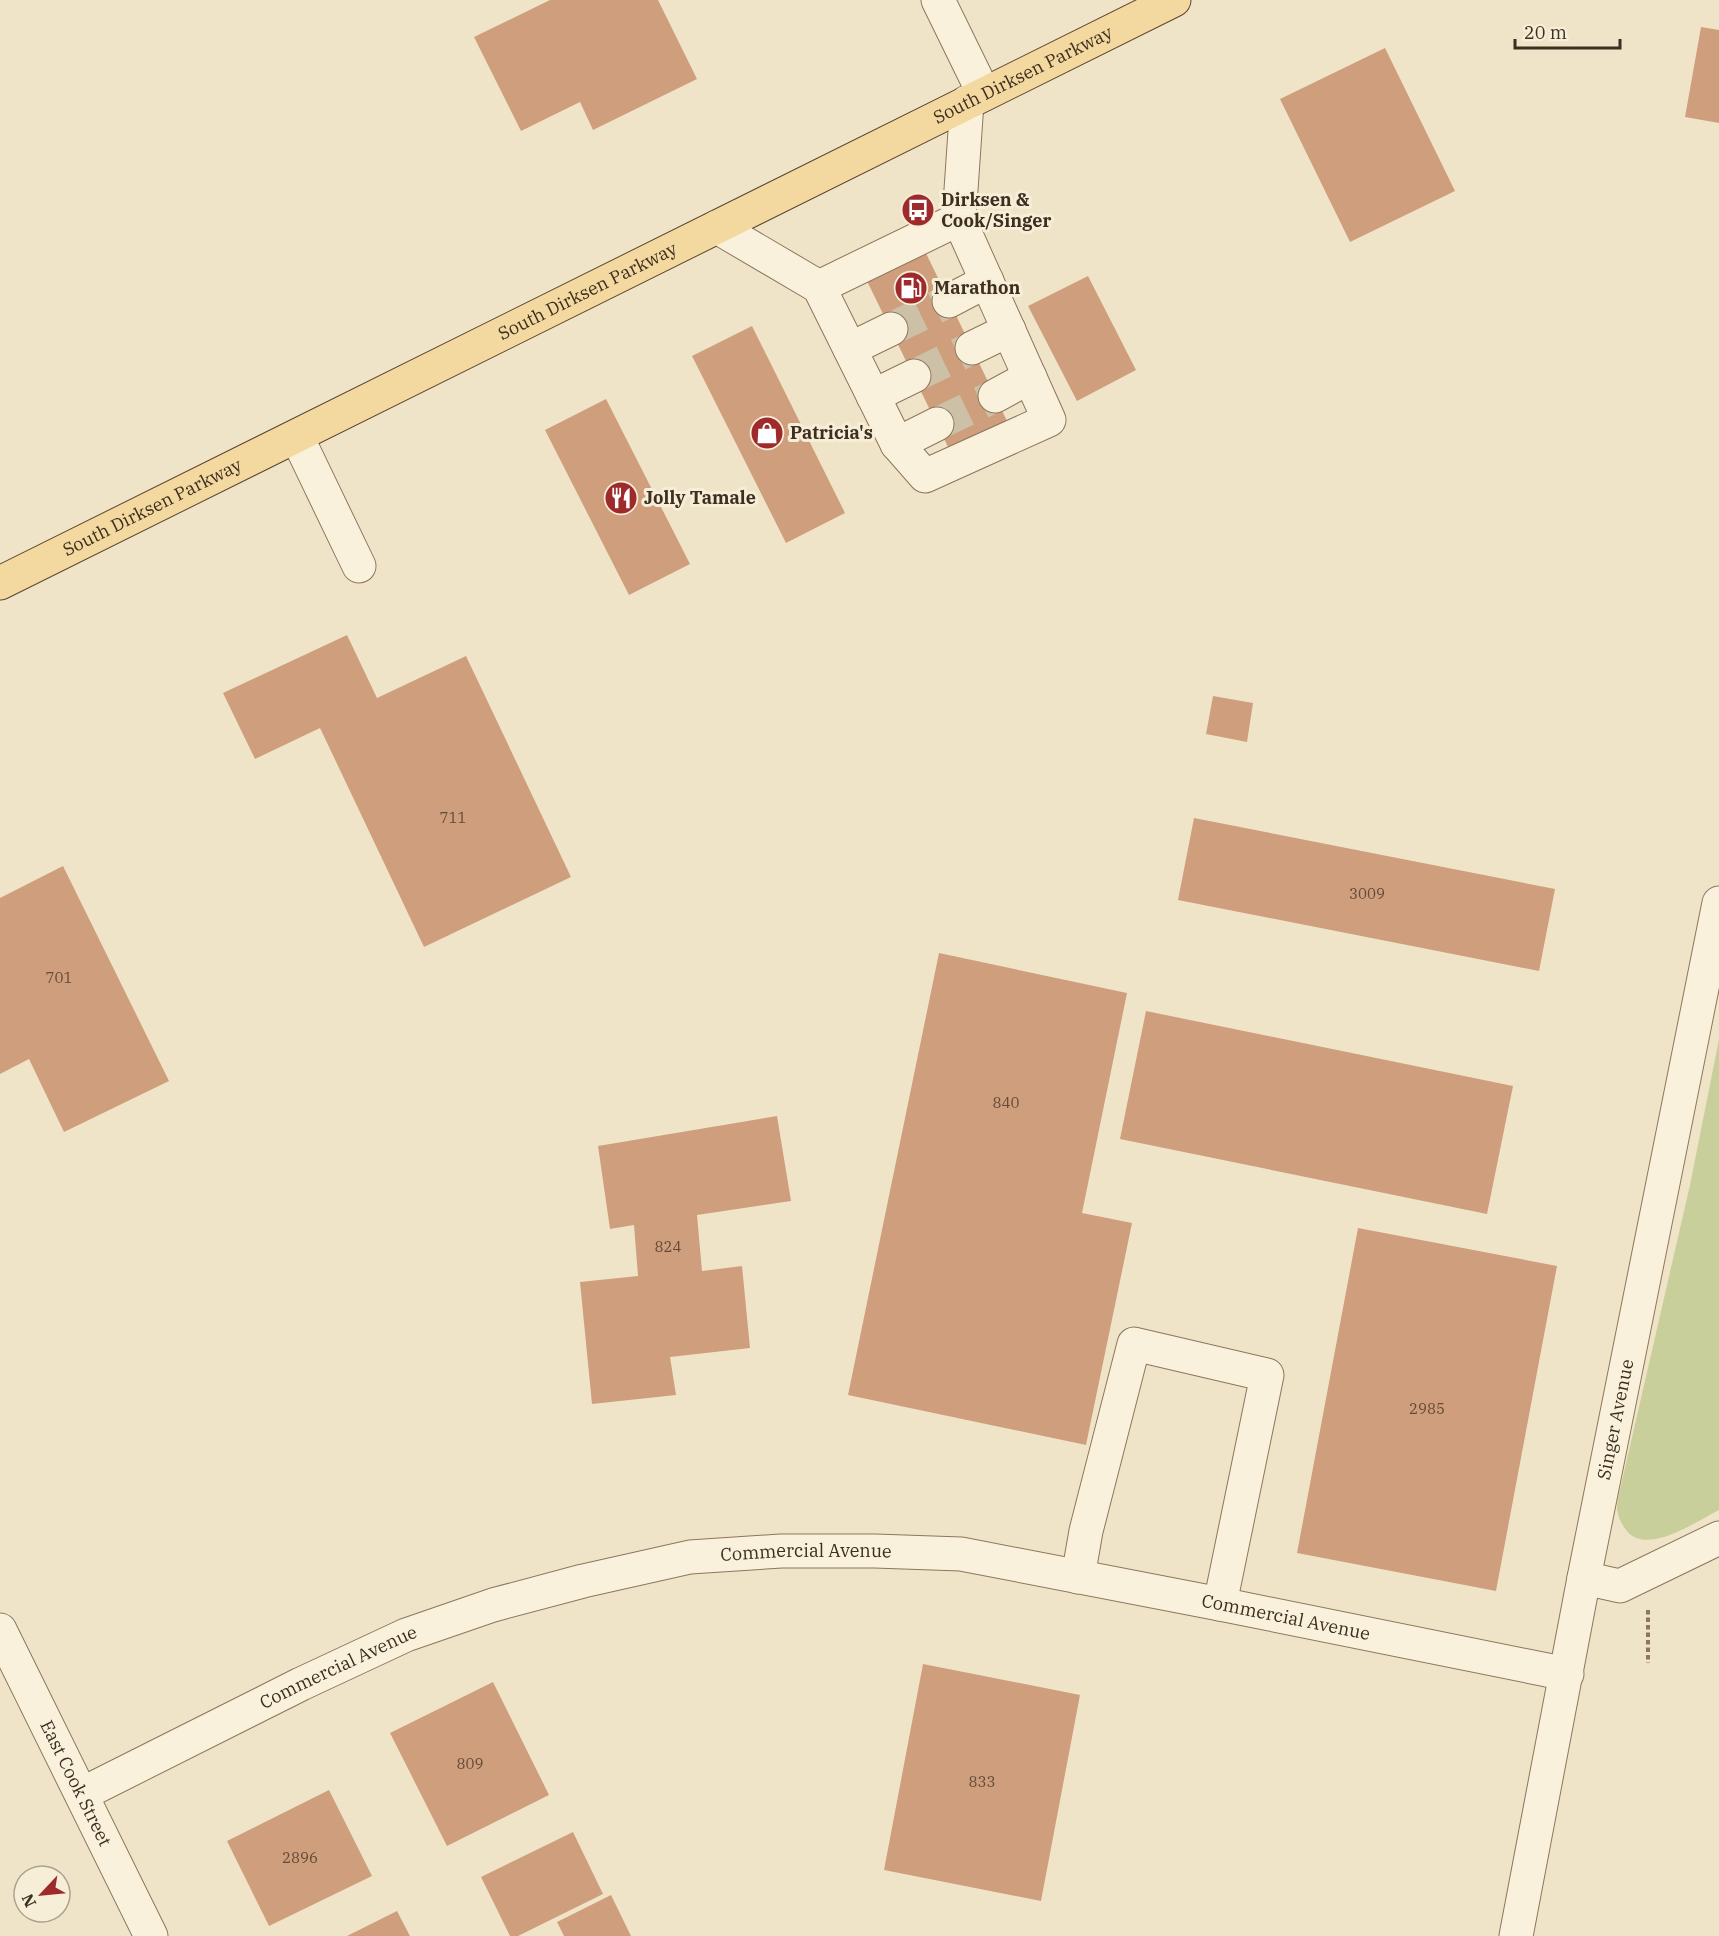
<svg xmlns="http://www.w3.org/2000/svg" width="1719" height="1936" viewBox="0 0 1719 1936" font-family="'IBM Plex Serif',serif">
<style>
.green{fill:#c9cf9b}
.building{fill:#cf9f7d}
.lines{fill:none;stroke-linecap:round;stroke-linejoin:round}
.minor-tunnel{stroke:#ccc0a6;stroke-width:33;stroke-dasharray:33 16;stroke-linecap:butt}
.minor-casing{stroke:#8d765c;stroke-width:35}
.major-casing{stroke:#5b4430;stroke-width:35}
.path{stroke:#8d765c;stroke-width:4;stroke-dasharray:4.5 3;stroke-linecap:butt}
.minor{stroke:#faf1dc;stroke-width:33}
.major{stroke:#f3d9a0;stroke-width:33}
.labels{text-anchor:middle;stroke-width:6;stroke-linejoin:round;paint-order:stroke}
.number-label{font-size:15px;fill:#624a37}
.street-label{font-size:18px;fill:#3d2e20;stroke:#f7eed8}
.poi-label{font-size:18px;font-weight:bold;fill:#3d2e20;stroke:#f7eed8;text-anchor:start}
</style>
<rect width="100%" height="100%" fill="#f0e4c8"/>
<path class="green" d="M 1719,1039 L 1719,1510 C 1697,1521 1646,1557 1626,1530 C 1621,1523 1618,1517 1617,1509 C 1617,1500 1620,1490 1622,1481 L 1690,1185 Z"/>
<path class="building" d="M 550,0 L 658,0 L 697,79 L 593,130 L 580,102 L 521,131 L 474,37 Z
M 1701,27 L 1719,30 L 1719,123 L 1685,117 Z
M 1385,48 L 1455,191 L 1350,242 L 1280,99 Z
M 924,249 L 1008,423 L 950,451 L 865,277 Z
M 1088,276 L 1136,370 L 1077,401 L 1028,306 Z
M 752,326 L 845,513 L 786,543 L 692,356 Z
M 606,399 L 690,564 L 629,595 L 545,430 Z
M 347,635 L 377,698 L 466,656 L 571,877 L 424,947 L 320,728 L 255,759 L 223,693 Z
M 1213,696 L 1253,703 L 1247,742 L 1206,734 Z
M 1194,818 L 1555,889 L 1539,971 L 1178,900 Z
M 63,866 L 169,1081 L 64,1132 L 29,1059 L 0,1074 L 0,898 Z
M 939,953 L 1127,993 L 1082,1213 L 1132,1223 L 1086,1445 L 848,1395 Z
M 1146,1011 L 1513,1086 L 1487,1214 L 1120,1139 Z
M 777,1116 L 791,1201 L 697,1215 L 702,1271 L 742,1266 L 750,1348 L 670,1357 L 676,1395 L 592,1404 L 580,1282 L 638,1276 L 634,1225 L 610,1229 L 598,1146 Z
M 1358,1228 L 1557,1266 L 1496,1591 L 1297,1553 Z
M 923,1664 L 1080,1695 L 1041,1901 L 884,1870 Z
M 493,1682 L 549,1795 L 447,1846 L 390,1733 Z
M 329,1790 L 372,1876 L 269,1926 L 227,1841 Z
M 573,1832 L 603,1894 L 518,1936 L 510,1936 L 481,1877 Z
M 611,1895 L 631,1936 L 564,1936 L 557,1922 Z
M 397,1911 L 410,1936 L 347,1936 Z"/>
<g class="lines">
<path class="minor-tunnel" d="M 891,329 L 949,301
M 914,376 L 972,348
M 937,424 L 995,396"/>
<g class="minor-casing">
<g id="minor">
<path d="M 938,0 L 984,94"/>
<path d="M 717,227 L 819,287 L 897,444 L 925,476 L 1049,420 L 959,219 L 967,102"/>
<path d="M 819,287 L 959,219"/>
<path d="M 949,301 L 987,281"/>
<path d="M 972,348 L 1009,330"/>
<path d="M 850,349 L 891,329"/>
<path d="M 873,396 L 914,376"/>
<path d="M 995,396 L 1030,377"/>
<path d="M 297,437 L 359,566"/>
<path d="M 897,444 L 937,424"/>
<path d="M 1078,1577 L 1086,1531 L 1134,1344 L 1267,1375 L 1220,1604"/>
<path d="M 1584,1578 L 1620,1586 L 1719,1538"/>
<path id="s1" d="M 0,1630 L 151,1936"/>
<path id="s2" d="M 82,1794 L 301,1684 L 406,1635 L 493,1605 L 583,1581 L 690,1557 L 781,1551 L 875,1551 L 961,1554 L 1220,1604 L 1567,1674"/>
<path id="s3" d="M 1516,1936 L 1584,1578 L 1719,903"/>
</g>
</g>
<g class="major-casing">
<g id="major">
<path id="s4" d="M 0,583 L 1174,0"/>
</g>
</g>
<path class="path" d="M 1648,1610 L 1648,1663"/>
<use href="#minor" class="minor"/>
<use href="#major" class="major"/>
</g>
<defs>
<g id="bus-disc" transform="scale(1.725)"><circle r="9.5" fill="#9e2a2b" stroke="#f7eed8"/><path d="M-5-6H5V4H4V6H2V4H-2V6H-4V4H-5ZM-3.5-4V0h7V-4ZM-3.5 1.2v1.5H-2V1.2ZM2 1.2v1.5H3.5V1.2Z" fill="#fff"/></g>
<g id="fuel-disc" transform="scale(1.725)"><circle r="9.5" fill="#9e2a2b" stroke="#f7eed8"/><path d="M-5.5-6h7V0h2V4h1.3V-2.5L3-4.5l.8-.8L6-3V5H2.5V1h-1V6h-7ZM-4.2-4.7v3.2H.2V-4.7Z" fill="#fff"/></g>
<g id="shop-disc" transform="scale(1.725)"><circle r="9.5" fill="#9e2a2b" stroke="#f7eed8"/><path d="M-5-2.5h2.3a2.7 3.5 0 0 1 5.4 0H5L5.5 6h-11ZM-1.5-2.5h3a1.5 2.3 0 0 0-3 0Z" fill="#fff"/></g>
<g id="restaurant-disc" transform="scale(1.725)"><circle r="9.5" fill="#9e2a2b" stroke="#f7eed8"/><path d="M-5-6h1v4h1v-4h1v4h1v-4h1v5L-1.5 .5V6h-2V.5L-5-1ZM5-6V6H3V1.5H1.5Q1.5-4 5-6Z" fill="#fff"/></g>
</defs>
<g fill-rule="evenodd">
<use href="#bus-disc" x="918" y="210"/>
<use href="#fuel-disc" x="911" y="288"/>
<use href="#shop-disc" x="767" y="433"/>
<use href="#restaurant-disc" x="621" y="498"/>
</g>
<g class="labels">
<g class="number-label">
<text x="453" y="823">711</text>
<text x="1367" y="899">3009</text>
<text x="59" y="983">701</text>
<text x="1006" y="1108">840</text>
<text x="668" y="1252">824</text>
<text x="1427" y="1414">2985</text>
<text x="470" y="1769">809</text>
<text x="982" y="1787">833</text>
<text x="300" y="1863">2896</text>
</g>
<g class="street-label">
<text dy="6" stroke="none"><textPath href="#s4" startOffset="1142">South Dirksen Parkway</textPath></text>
<text dy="6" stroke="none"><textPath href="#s4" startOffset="656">South Dirksen Parkway</textPath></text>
<text dy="6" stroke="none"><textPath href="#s4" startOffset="170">South Dirksen Parkway</textPath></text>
<text dy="6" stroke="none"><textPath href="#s3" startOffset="526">Singer Avenue</textPath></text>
<text dy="6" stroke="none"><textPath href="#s2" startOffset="772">Commercial Avenue</textPath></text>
<text dy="6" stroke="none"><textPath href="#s2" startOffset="1258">Commercial Avenue</textPath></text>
<text dy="6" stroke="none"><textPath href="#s2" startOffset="286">Commercial Avenue</textPath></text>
<text dy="6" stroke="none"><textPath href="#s1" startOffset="171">East Cook Street</textPath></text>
</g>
<g class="poi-label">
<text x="941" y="206">Dirksen &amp;<tspan x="941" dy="21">Cook/Singer</tspan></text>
<text x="934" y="294">Marathon</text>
<text x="790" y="439">Patricia's</text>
<text x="644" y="504">Jolly Tamale</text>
</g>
</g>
<g transform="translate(42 1894) rotate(244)"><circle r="28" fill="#f7eed8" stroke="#ada18e" stroke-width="1.5"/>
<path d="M0-4.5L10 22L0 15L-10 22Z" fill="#9e2a2b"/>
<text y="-9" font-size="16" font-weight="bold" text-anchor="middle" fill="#3d2e20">N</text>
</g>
<path d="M1515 39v9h105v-9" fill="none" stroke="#3d2e20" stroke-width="3"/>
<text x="1524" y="39" font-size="18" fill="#3d2e20" stroke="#f7eed8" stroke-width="4.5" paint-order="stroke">20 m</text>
</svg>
